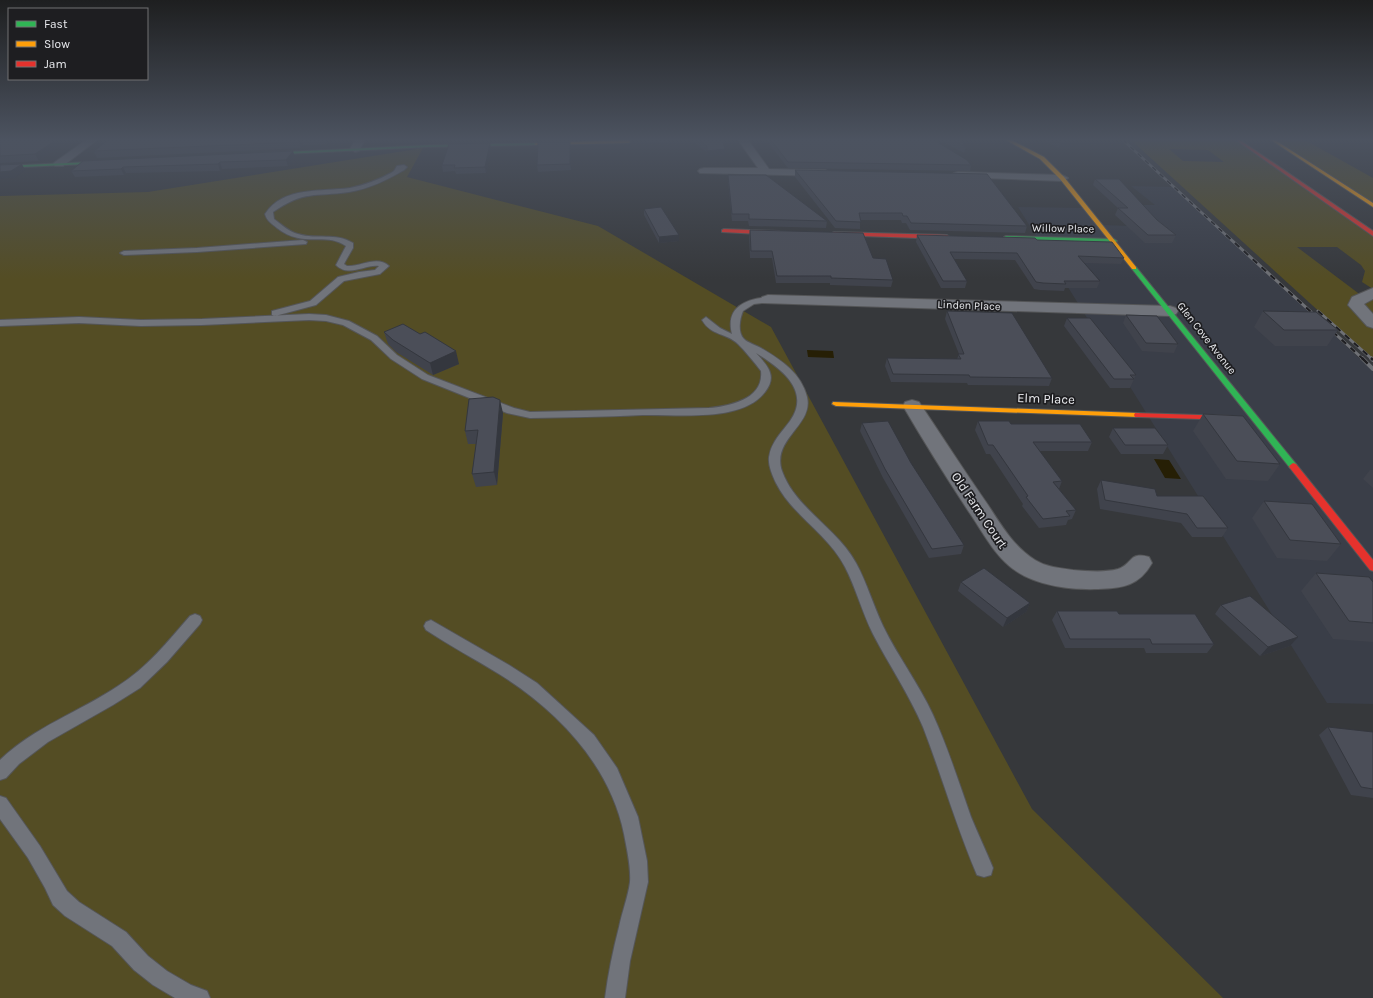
<svg xmlns="http://www.w3.org/2000/svg" width="1373" height="998" viewBox="0 0 1373 998" font-family="Karla,sans-serif">
<style>
.built{fill:#3a3e48}
.green{fill:#544d24;fill-rule:evenodd}
.water{fill:#261f05}
.lines{fill:none;stroke-linecap:round;stroke-linejoin:round}
.lane-casing{stroke:#545557;stroke-width:2}
.street-casing{stroke:#545557;stroke-width:2}
.fast-casing{stroke:#545557;stroke-width:2}
.slow-casing{stroke:#545557;stroke-width:2}
.jam-casing{stroke:#545557;stroke-width:2}
.lane{fill:#71747b;fill-rule:evenodd}
.street{fill:#71747b;fill-rule:evenodd}
.fast{fill:#30b455;fill-rule:evenodd}
.slow{fill:#ff9f0a;fill-rule:evenodd}
.jam{fill:#e5322d;fill-rule:evenodd}
.rail-far2-casing{stroke:#6e7075;stroke-width:2.5}
.rail-far1-casing{stroke:#6e7075;stroke-width:3}
.rail-casing{stroke:#6e7075;stroke-width:4}
.rail-far2{stroke:#1e1e21;stroke-width:1.5;stroke-dasharray:5;stroke-linecap:butt}
.rail-far1{stroke:#1e1e21;stroke-width:2;stroke-dasharray:6;stroke-linecap:butt}
.rail{stroke:#1e1e21;stroke-width:2.5;stroke-dasharray:8;stroke-linecap:butt}
.wall{fill:#40434c}
.shaded-wall{fill:#34373e}
.building{fill:#4b4e58;stroke:#34373e}
.labels{text-anchor:middle;stroke-width:3.5;stroke-linejoin:round;paint-order:stroke}
.far-street-label{font-size:11px;fill:#eaebef;stroke:#1e1e21}
.street-label{font-size:13px;fill:#eaebef;stroke:#1e1e21}
</style>
<rect width="100%" height="100%" fill="#36383b"/>
<path class="built" d="M 1131,186 L 1175,187 L 1373,371 L 1373,704 L 1327,703 L 1018,207 L 1087,208 L 1102,225 L 1162,227 L 1134,205 L 1155,205 Z"/>
<path class="green" d="M 1131,140 L 1238,140 L 1373,234 L 1373,289 L 1362,282 L 1365,271 L 1361,265 L 1337,247 L 1297,247 L 1366,299 L 1373,296 L 1373,358 L 1368,356 ZM 1169,149 L 1208,150 L 1224,162 L 1183,161 Z
M 1273,140 L 1305,140 L 1373,178 L 1373,205 Z
M 423,148 L 407,177 L 598,226 L 771,327 L 1032,809 L 1223,998 L 0,998 L 0,196 L 148,192 Z"/>
<path class="water" d="M 807,350 L 833,351 L 834,358 L 808,357 Z
M 1154,459 L 1169,460 L 1181,479 L 1165,478 Z"/>
<g class="lines">
<g class="lane-casing">
<path id="lane" d="M 404,165 L 407,167 L 404,170 C 387,180 369,189 349,192 C 314,197 305,190 273,212 L 274,219 C 281,224 289,232 298,234 C 317,240 335,232 353,243 L 353,248 L 345,262 L 344,264 L 347,266 C 361,267 377,255 389,266 L 380,274 L 344,281 L 316,305 L 275,316 L 272,315 L 272,311 L 310,301 L 338,277 L 359,272 L 375,270 L 379,266 C 365,264 349,278 336,265 L 346,246 C 324,231 304,249 277,228 C 271,223 267,221 265,214 C 283,186 322,192 350,188 C 365,185 378,180 391,173 L 394,171 L 397,166 Z
M 303,240 L 307,242 L 306,244 L 197,252 L 124,255 L 120,253 L 124,251 L 197,248 Z
M 768,297 L 772,300 L 771,302 L 754,304 L 743,311 C 740,318 737,332 744,339 C 748,343 756,345 761,348 C 781,360 801,373 807,397 C 814,425 771,439 782,471 C 795,508 837,528 856,563 C 867,583 873,605 883,626 C 898,657 919,684 933,715 C 948,748 959,783 971,817 C 978,834 986,851 993,868 L 991,875 L 984,877 L 977,875 C 956,826 942,776 923,727 C 909,694 889,665 873,634 C 862,612 856,588 845,567 C 828,534 792,515 776,483 C 772,475 768,465 769,457 C 771,442 782,432 790,421 C 812,390 779,367 756,353 C 767,365 778,376 765,392 C 742,423 677,414 643,415 C 605,417 568,417 530,418 L 507,413 L 422,379 L 391,359 L 371,340 L 343,325 L 326,321 L 309,320 L 202,325 L 141,326 L 79,323 L 0,326 L 0,320 L 79,317 L 141,320 L 202,319 L 309,314 L 326,315 L 349,321 L 377,336 L 397,355 L 428,375 L 514,408 L 530,412 L 709,408 C 730,406 764,399 761,371 C 754,362 746,352 738,344 C 727,333 711,336 702,320 L 706,317 L 720,328 L 732,334 C 725,307 746,299 768,297 Z
M 195,614 L 200,616 L 202,620 L 200,624 L 167,662 L 140,688 L 113,705 L 48,742 L 19,764 L 6,778 L 0,780 L 0,760 C 34,727 79,712 118,686 C 147,668 168,641 190,616 Z
M 431,620 L 509,665 L 537,683 L 594,735 L 617,768 L 638,817 L 647,861 L 648,882 L 630,961 L 625,998 L 605,998 C 608,974 613,950 619,927 C 622,912 628,897 630,882 C 631,867 627,850 624,834 C 610,765 557,710 499,674 C 475,659 450,646 426,630 L 424,626 L 426,622 Z
M 0,796 L 6,798 L 40,846 L 67,891 L 79,902 L 126,932 L 148,956 L 167,971 L 191,985 L 207,991 L 210,998 L 175,998 L 153,985 L 134,970 L 112,946 L 65,916 L 53,905 L 45,888 L 28,858 L 0,819 Z"/>
</g>
<g class="street-casing">
<path id="street" d="M 86,140 L 97,140 L 63,166 L 55,166 L 53,164 L 55,162 Z
M 355,140 L 365,140 L 359,151 L 355,152 L 350,149 Z
M 738,140 L 748,140 L 769,169 L 825,170 L 831,173 L 825,176 L 700,173 L 698,171 L 700,169 L 704,168 L 758,168 Z
M 958,172 L 1062,175 L 1068,178 L 1062,181 L 954,177 L 952,175 L 954,173 Z
M 1373,288 L 1373,299 L 1364,304 L 1373,314 L 1373,328 L 1367,326 L 1348,305 L 1352,297 Z
M 768,295 L 1170,306 L 1176,308 L 1178,311 L 1176,314 L 1170,316 L 762,303 L 760,300 L 762,297 Z
M 912,400 L 919,402 C 942,436 964,471 988,505 C 1001,525 1014,547 1035,560 C 1046,567 1060,568 1073,570 C 1087,571 1104,573 1118,569 C 1133,564 1129,551 1149,557 L 1152,563 C 1139,586 1123,588 1098,589 C 1072,590 1038,586 1016,571 C 995,557 983,532 969,512 C 946,477 924,442 903,406 L 905,402 Z"/>
</g>
<g class="fast-casing">
<path id="fast" d="M 536,143 L 538,145 L 429,147 L 263,155 L 261,154 L 263,153 L 429,145 Z
M 113,161 L 111,163 L 0,168 L 0,166 Z
M 1006,236 L 1114,239 L 1117,241 L 1114,243 L 1004,239 L 1004,237 Z
M 1132,267 L 1136,267 L 1296,464 L 1297,466 L 1296,468 L 1290,468 L 1132,269 Z"/>
</g>
<g class="slow-casing">
<path id="slow" d="M 625,140 L 629,140 L 630,142 L 628,143 L 536,145 L 534,144 L 536,143 Z
M 1006,140 L 1011,140 L 1044,157 L 1064,177 L 1136,267 L 1136,269 L 1132,269 L 1060,179 L 1040,159 Z
M 1271,140 L 1275,140 L 1373,203 L 1373,207 Z
M 833,402 L 1138,413 L 1142,415 L 1138,417 L 836,406 L 832,404 Z"/>
</g>
<g class="jam-casing">
<path id="jam" d="M 1236,140 L 1240,140 L 1373,231 L 1373,236 Z
M 724,229 L 779,231 L 782,233 L 779,235 L 722,232 L 722,230 Z
M 834,232 L 947,235 L 950,237 L 947,239 L 832,235 L 832,233 Z
M 1135,413 L 1232,416 L 1236,418 L 1232,420 L 1138,417 L 1135,417 L 1134,415 Z
M 1293,463 L 1296,464 L 1373,560 L 1373,571 L 1370,570 L 1290,468 L 1289,466 Z"/>
</g>
<use href="#lane" class="lane"/>
<use href="#street" class="street"/>
<use href="#fast" class="fast"/>
<use href="#slow" class="slow"/>
<use href="#jam" class="jam"/>
<g class="rail-far2-casing">
<path id="rail-far2" d="M 1123,140 L 1227,236"/>
</g>
<g class="rail-far1-casing">
<path id="rail-far1" d="M 1226,235 L 1363,359
M 1318,311 L 1372,359"/>
</g>
<g class="rail-casing">
<path id="rail" d="M 1362,358 L 1373,369
M 1371,358 L 1373,360"/>
</g>
<use href="#rail-far2" class="rail-far2"/>
<use href="#rail-far1" class="rail-far1"/>
<use href="#rail" class="rail"/>
</g>
<path class="wall" d="M 0,140 L 84,140 L 83,141 L 66,141 L 39,161 L 0,163 Z
M 108,140 L 330,140 L 327,144 L 303,145 L 301,148 L 97,158 L 94,151 Z
M 384,140 L 403,140 L 385,141 Z
M 453,140 L 478,140 L 453,141 Z
M 647,140 L 668,140 L 668,143 L 648,143 Z
M 691,140 L 722,140 L 725,149 L 725,155 L 707,157 L 707,152 Z
M 766,140 L 934,140 L 971,165 L 970,171 L 788,168 Z
M 937,140 L 960,140 L 966,147 L 964,153 L 941,141 Z
M 1042,140 L 1101,140 L 1099,144 L 1059,148 Z
M 570,142 L 571,170 L 538,172 L 537,165 Z
M 490,143 L 491,149 L 486,173 L 456,174 L 455,171 L 443,172 L 442,165 Z
M 295,157 L 288,166 L 222,169 L 220,171 L 126,173 L 124,175 L 75,177 L 71,171 L 83,161 Z
M 795,170 L 1027,226 L 1025,233 L 910,230 L 906,223 L 902,223 L 901,220 L 860,220 L 860,229 L 835,228 L 795,177 Z
M 728,175 L 827,221 L 826,228 L 749,226 L 748,221 L 732,221 L 728,181 Z
M 1095,179 L 1157,220 L 1176,235 L 1172,243 L 1145,243 L 1115,215 L 1118,208 L 1093,185 Z
M 644,209 L 679,241 L 659,243 L 644,215 Z
M 750,230 L 873,258 L 893,280 L 891,287 L 830,285 L 830,283 L 776,283 L 772,258 L 750,258 L 749,237 Z
M 917,235 L 1124,258 L 1121,264 L 1084,263 L 1100,281 L 1097,288 L 1065,288 L 1064,291 L 1040,290 L 1034,289 L 1015,260 L 954,259 L 967,281 L 965,288 L 941,288 L 916,242 Z
M 947,311 L 1052,378 L 1049,386 L 968,385 L 967,383 L 891,382 L 885,366 L 887,358 L 957,359 L 959,354 L 945,319 Z
M 1263,311 L 1338,330 L 1327,346 L 1275,346 L 1254,327 Z
M 1126,315 L 1178,344 L 1174,353 L 1142,351 L 1123,323 Z
M 1067,318 L 1136,375 L 1130,388 L 1110,388 L 1064,326 Z
M 384,332 L 420,334 L 459,364 L 433,375 L 396,352 L 388,344 Z
M 503,413 L 497,485 L 476,487 L 472,474 L 476,444 L 468,444 L 465,431 Z
M 1203,414 L 1280,464 L 1268,481 L 1226,479 L 1193,431 Z
M 978,421 L 1011,424 L 1092,442 L 1088,451 L 1039,451 L 1062,481 L 1059,489 L 1076,510 L 1072,519 L 1068,520 L 1066,525 L 1039,528 L 1022,506 L 1023,504 L 990,454 L 986,454 L 975,430 Z
M 862,423 L 911,463 L 964,545 L 961,554 L 929,558 L 883,478 L 860,431 Z
M 1113,428 L 1168,445 L 1163,454 L 1121,454 L 1109,437 Z
M 1370,470 L 1373,470 L 1373,488 L 1363,479 Z
M 1101,480 L 1157,496 L 1228,528 L 1222,537 L 1192,537 L 1181,523 L 1100,509 L 1097,489 Z
M 1264,501 L 1341,544 L 1327,561 L 1277,558 L 1252,518 Z
M 1316,573 L 1373,582 L 1373,642 L 1333,639 L 1301,591 Z
M 961,582 L 1030,603 L 1026,612 L 1003,627 L 958,591 Z
M 1221,605 L 1298,637 L 1290,646 L 1260,656 L 1215,614 Z
M 1057,611 L 1119,614 L 1214,644 L 1207,653 L 1146,653 L 1144,648 L 1065,648 L 1052,620 Z
M 1328,727 L 1373,732 L 1373,798 L 1351,795 L 1319,735 Z"/>
<path class="shaded-wall" d="M 56,140 L 65,140 L 66,141 L 39,161 L 35,154 Z
M 301,140 L 302,140 L 303,145 L 301,148 L 299,142 Z
M 325,140 L 330,140 L 327,144 Z
M 1084,140 L 1101,140 L 1099,144 L 1059,148 L 1061,142 Z
M 570,142 L 570,148 L 571,170 L 570,164 Z
M 490,143 L 491,149 L 486,173 L 485,167 Z
M 725,149 L 725,155 L 707,157 L 707,151 Z
M 293,151 L 295,157 L 288,166 L 286,160 Z
M 220,162 L 222,169 L 220,171 L 218,164 Z
M 22,164 L 25,170 L 15,178 L 0,179 L 0,172 Z
M 123,167 L 126,173 L 124,175 L 121,169 Z
M 679,235 L 679,241 L 659,243 L 659,237 Z
M 456,351 L 459,364 L 433,375 L 430,363 Z
M 500,400 L 503,413 L 497,485 L 494,472 Z
M 1030,603 L 1026,612 L 1003,627 L 1007,618 Z
M 1298,637 L 1290,646 L 1260,656 L 1268,647 Z"/>
<path class="building" d="M 0,140 L 56,140 L 35,154 L 0,156 Z
M 108,140 L 301,140 L 299,142 L 94,151 Z
M 699,140 L 722,140 L 725,149 L 707,151 L 707,146 Z
M 771,140 L 934,140 L 967,160 L 971,165 L 788,162 Z
M 952,140 L 960,140 L 966,147 Z
M 1056,140 L 1084,140 L 1061,142 Z
M 538,142 L 570,142 L 570,164 L 537,165 Z
M 490,143 L 485,167 L 454,168 L 455,165 L 442,165 L 449,144 Z
M 293,151 L 286,160 L 220,162 L 218,164 L 123,167 L 121,169 L 71,171 L 83,161 Z
M 22,164 L 11,171 L 0,172 L 0,165 Z
M 795,170 L 987,174 L 1027,226 L 911,223 L 907,216 L 903,216 L 902,213 L 859,213 L 861,222 L 836,221 Z
M 728,175 L 766,175 L 827,221 L 749,219 L 749,214 L 732,214 Z
M 1095,179 L 1119,179 L 1157,220 L 1176,235 L 1148,235 L 1118,208 L 1128,208 Z
M 661,207 L 679,235 L 659,237 L 644,209 Z
M 750,230 L 863,233 L 873,258 L 886,259 L 893,280 L 831,278 L 831,276 L 777,276 L 772,251 L 751,251 Z
M 917,235 L 1035,238 L 1037,240 L 1112,242 L 1124,258 L 1078,256 L 1100,281 L 1064,281 L 1066,284 L 1043,283 L 1036,282 L 1017,253 L 950,252 L 967,281 L 943,281 Z
M 947,311 L 1012,313 L 1052,378 L 970,377 L 969,375 L 893,374 L 887,358 L 961,359 L 958,354 L 964,354 Z
M 1263,311 L 1316,312 L 1338,330 L 1284,330 Z
M 1126,315 L 1157,316 L 1178,344 L 1146,343 Z
M 1067,318 L 1090,318 L 1136,375 L 1130,375 L 1134,379 L 1114,379 Z
M 403,324 L 420,334 L 425,332 L 456,351 L 430,363 L 393,340 L 384,332 Z
M 493,397 L 500,400 L 494,472 L 472,474 L 478,430 L 465,431 L 469,399 Z
M 1203,414 L 1243,416 L 1280,464 L 1237,461 Z
M 888,421 L 911,463 L 964,545 L 932,549 L 885,469 L 862,423 Z
M 978,421 L 1009,421 L 1011,424 L 1080,424 L 1092,442 L 1033,442 L 1062,481 L 1053,482 L 1076,510 L 1066,511 L 1070,516 L 1043,519 L 1026,497 L 1028,496 L 993,445 L 988,445 Z
M 1113,428 L 1155,428 L 1168,445 L 1125,445 Z
M 1101,480 L 1155,489 L 1157,496 L 1203,496 L 1228,528 L 1197,528 L 1187,514 L 1105,500 Z
M 1264,501 L 1312,504 L 1341,544 L 1290,540 Z
M 984,568 L 1030,603 L 1007,618 L 961,582 Z
M 1316,573 L 1369,577 L 1373,582 L 1373,623 L 1349,621 Z
M 1250,596 L 1298,637 L 1268,647 L 1221,605 Z
M 1057,611 L 1117,611 L 1119,614 L 1195,614 L 1214,644 L 1152,644 L 1150,639 L 1070,639 Z
M 1328,727 L 1373,732 L 1373,789 L 1361,787 Z"/>
<linearGradient id="sky" x2="0" y2="1"><stop stop-color="#1e1f20"/><stop offset="0.5" stop-color="#4c5360"/><stop offset="1" stop-color="#4c5360" stop-opacity="0"/></linearGradient>
<rect width="1373" height="279" fill="url(#sky)"/>
<g class="labels">
<g class="far-street-label">
<text transform="translate(1063 228) rotate(1)" y="4">Willow Place</text>
<text transform="translate(969 305) rotate(2)" y="4">Linden Place</text>
<text transform="translate(1207 338) rotate(52)" y="4">Glen Cove Avenue</text>
</g>
<g class="street-label">
<text transform="translate(1046 398) rotate(2)" y="5">Elm Place</text>
<text transform="translate(980 510) rotate(56)" y="5">Old Farm Court</text>
</g>
</g>
<rect x="8" y="8" width="140" height="72" fill="#1e1e21" stroke="#707073"/>
<rect x="16" y="21" width="20" height="6" fill="#30b455" stroke="#707073"/>
<text x="44" y="28" font-size="12" fill="#eaebef">Fast</text>
<rect x="16" y="41" width="20" height="6" fill="#ff9f0a" stroke="#707073"/>
<text x="44" y="48" font-size="12" fill="#eaebef">Slow</text>
<rect x="16" y="61" width="20" height="6" fill="#e5322d" stroke="#707073"/>
<text x="44" y="68" font-size="12" fill="#eaebef">Jam</text>
</svg>
